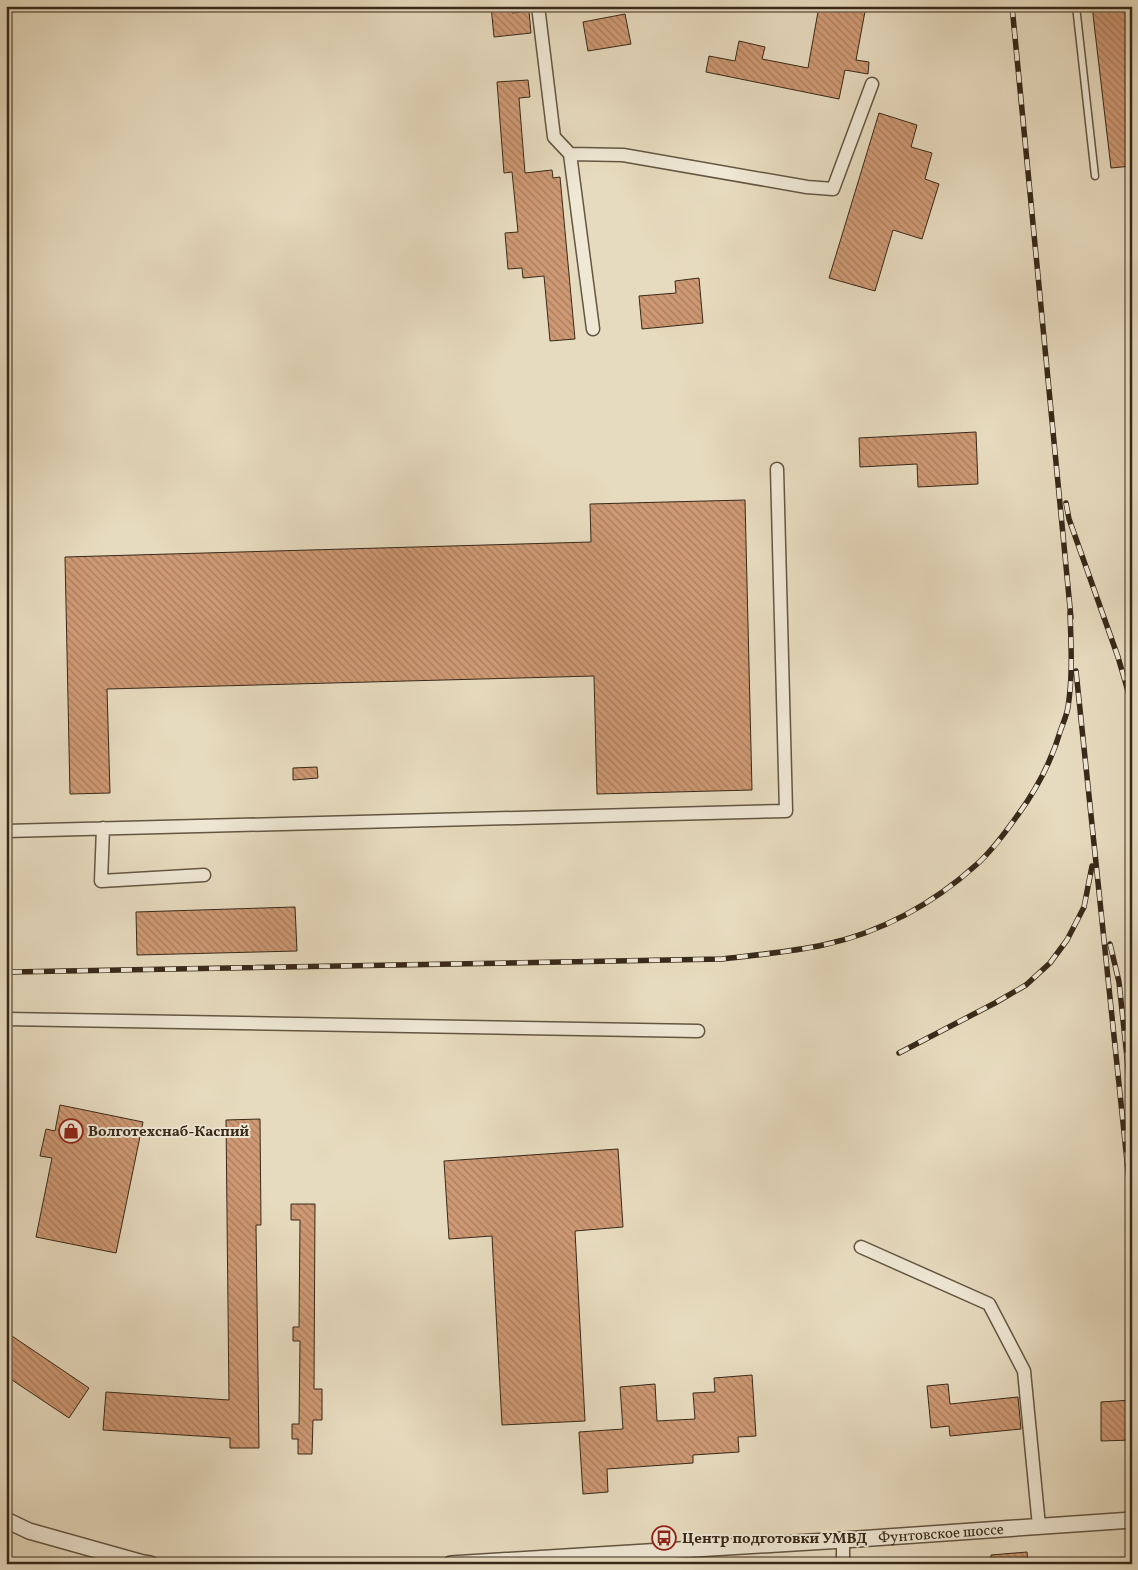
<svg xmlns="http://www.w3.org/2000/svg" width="1138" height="1570" viewBox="0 0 1138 1570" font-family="Vollkorn,serif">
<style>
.building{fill:url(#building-back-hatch);stroke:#382919}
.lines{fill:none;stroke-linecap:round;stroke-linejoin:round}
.service-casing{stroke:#645642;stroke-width:9}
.minor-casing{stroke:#645642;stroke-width:15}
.tertiary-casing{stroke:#645642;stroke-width:18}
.service{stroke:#efe8d5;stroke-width:6}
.minor{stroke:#efe8d5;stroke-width:12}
.tertiary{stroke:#efe8d5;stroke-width:15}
.rail-casing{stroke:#382919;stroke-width:5.5}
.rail{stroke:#efe8d5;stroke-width:4;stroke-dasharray:11;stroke-linecap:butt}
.labels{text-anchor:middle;stroke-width:4;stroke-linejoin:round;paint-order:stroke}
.poi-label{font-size:15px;font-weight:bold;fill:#382919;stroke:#efe8d5;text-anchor:start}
.street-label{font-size:15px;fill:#382919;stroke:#efe8d5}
</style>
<defs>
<pattern id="building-back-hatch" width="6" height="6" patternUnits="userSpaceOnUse" patternTransform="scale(1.25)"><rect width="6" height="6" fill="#ce9974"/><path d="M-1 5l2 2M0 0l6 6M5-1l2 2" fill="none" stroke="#a87d5e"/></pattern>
</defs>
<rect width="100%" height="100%" fill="#e7dbbf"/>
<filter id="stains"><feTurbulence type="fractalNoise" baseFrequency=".004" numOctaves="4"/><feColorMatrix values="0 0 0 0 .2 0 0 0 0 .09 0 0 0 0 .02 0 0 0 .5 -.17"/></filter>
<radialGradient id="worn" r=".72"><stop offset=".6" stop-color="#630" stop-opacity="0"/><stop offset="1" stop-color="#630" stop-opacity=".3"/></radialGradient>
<path class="building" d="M 491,6 L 512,6 L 512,13 L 529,11 L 531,33 L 494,37 Z
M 819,6 L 866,6 L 856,60 L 869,62 L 868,74 L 845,70 L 839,99 L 706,72 L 709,56 L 735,61 L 739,41 L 765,47 L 762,59 L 808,68 Z
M 1092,6 L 1132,6 L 1132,166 L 1111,168 Z
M 625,14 L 631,44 L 588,51 L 583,22 Z
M 528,80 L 530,97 L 519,98 L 525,173 L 552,170 L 553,178 L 560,177 L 575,339 L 550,341 L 544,276 L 523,278 L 522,268 L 508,269 L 505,233 L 518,232 L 512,172 L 504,173 L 497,82 Z
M 879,113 L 917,125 L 911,147 L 932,153 L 925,179 L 939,184 L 922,239 L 893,230 L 875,291 L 829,278 Z
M 699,278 L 703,323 L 642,329 L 639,296 L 676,293 L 675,281 Z
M 976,432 L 978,484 L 918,487 L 917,464 L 860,467 L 859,438 Z
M 745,500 L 752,790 L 597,794 L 594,676 L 107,689 L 110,793 L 70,794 L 65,557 L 591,542 L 590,504 Z
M 317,767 L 318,778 L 293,780 L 293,768 Z
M 295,907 L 297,951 L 137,955 L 136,912 Z
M 60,1105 L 143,1122 L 116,1253 L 36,1237 L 52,1158 L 40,1156 L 46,1129 L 55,1131 Z
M 260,1119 L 261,1225 L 256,1225 L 259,1448 L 230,1448 L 230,1438 L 103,1430 L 106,1392 L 229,1400 L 226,1120 Z
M 618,1149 L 623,1227 L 575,1231 L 585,1421 L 502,1425 L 492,1236 L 449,1239 L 444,1161 Z
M 291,1204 L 315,1204 L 314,1389 L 322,1389 L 322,1420 L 313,1420 L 312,1454 L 298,1454 L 298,1439 L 292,1439 L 292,1424 L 299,1424 L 300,1341 L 293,1341 L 293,1327 L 299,1327 L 300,1220 L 291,1220 Z
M 6,1332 L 89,1388 L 69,1418 L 6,1376 Z
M 752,1375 L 756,1436 L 738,1437 L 739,1452 L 693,1455 L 693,1463 L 607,1469 L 608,1492 L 583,1494 L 579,1432 L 623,1429 L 620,1387 L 655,1384 L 657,1421 L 695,1419 L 693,1393 L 715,1392 L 714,1378 Z
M 948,1384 L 950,1404 L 1018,1397 L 1021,1429 L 950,1436 L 949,1426 L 931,1428 L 927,1386 Z
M 1132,1400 L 1132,1440 L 1101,1441 L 1101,1402 Z
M 1027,1552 L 1028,1564 L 991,1564 L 991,1555 Z"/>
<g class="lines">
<g class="service-casing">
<path id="service" d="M 1076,6 L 1095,176"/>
</g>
<g class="minor-casing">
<path id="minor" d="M 538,6 L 554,137 L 570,154 L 623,155 L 807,187 L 833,189 L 872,84
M 570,154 L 593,329
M 103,828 L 101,881 L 204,875
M 6,831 L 786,811 L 777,469
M 6,1019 L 698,1031
M 861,1247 L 989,1304 L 1024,1371 L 1039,1526
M 843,1540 L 843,1564"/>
</g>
<g class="tertiary-casing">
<g id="tertiary">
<path d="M 6,1520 L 29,1531 L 143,1563 L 150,1564"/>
<path id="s1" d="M 451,1564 L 843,1540 L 1132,1520"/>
</g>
</g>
<use href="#service" class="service"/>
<use href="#minor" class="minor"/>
<use href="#tertiary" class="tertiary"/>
<g class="rail-casing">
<path id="rail" d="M 1012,6 L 1071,618
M 1066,503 L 1069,519 L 1118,657 L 1132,705
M 1076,671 L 1132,1209
M 1110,944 L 1119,982 L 1132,1105
M 11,972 L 722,959 C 756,955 790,952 823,945 C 880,933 933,904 976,865 C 992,851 1005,833 1017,816 C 1037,789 1052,760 1061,729 C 1064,721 1067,714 1068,707 C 1073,675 1071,644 1070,612
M 899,1053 L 995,1003 L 1026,985 L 1050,963 L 1067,940 L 1084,907 L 1092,866"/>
</g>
<use href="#rail" class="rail"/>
</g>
<defs>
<g id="shop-ring" transform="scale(1.25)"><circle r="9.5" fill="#efe8d5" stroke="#8f2418" stroke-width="1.5"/><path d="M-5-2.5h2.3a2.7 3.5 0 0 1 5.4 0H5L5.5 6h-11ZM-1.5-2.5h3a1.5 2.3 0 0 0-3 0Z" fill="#8f2418"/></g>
<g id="bus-ring" transform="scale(1.25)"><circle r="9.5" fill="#efe8d5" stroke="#8f2418" stroke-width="1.5"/><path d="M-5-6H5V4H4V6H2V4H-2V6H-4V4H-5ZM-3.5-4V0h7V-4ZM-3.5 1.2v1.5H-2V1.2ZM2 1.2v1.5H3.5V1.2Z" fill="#8f2418"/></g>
</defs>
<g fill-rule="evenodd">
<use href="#shop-ring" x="71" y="1131"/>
<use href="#bus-ring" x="664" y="1538"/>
</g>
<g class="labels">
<g class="poi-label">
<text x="88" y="1136">Волготехснаб-Каспий</text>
<text x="682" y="1543">Центр подготовки УМВД</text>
</g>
<g class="street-label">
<text dy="5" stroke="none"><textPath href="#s1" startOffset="491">Фунтовское шоссе</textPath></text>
</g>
</g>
<rect width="1138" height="1570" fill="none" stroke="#e7dbbf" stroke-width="25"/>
<rect x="8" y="8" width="1123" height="1555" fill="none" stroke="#382919" stroke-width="2.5"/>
<rect x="12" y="12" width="1113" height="1545" fill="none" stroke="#382919"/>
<rect width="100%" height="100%" filter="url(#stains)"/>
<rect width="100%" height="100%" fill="url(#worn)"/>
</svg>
